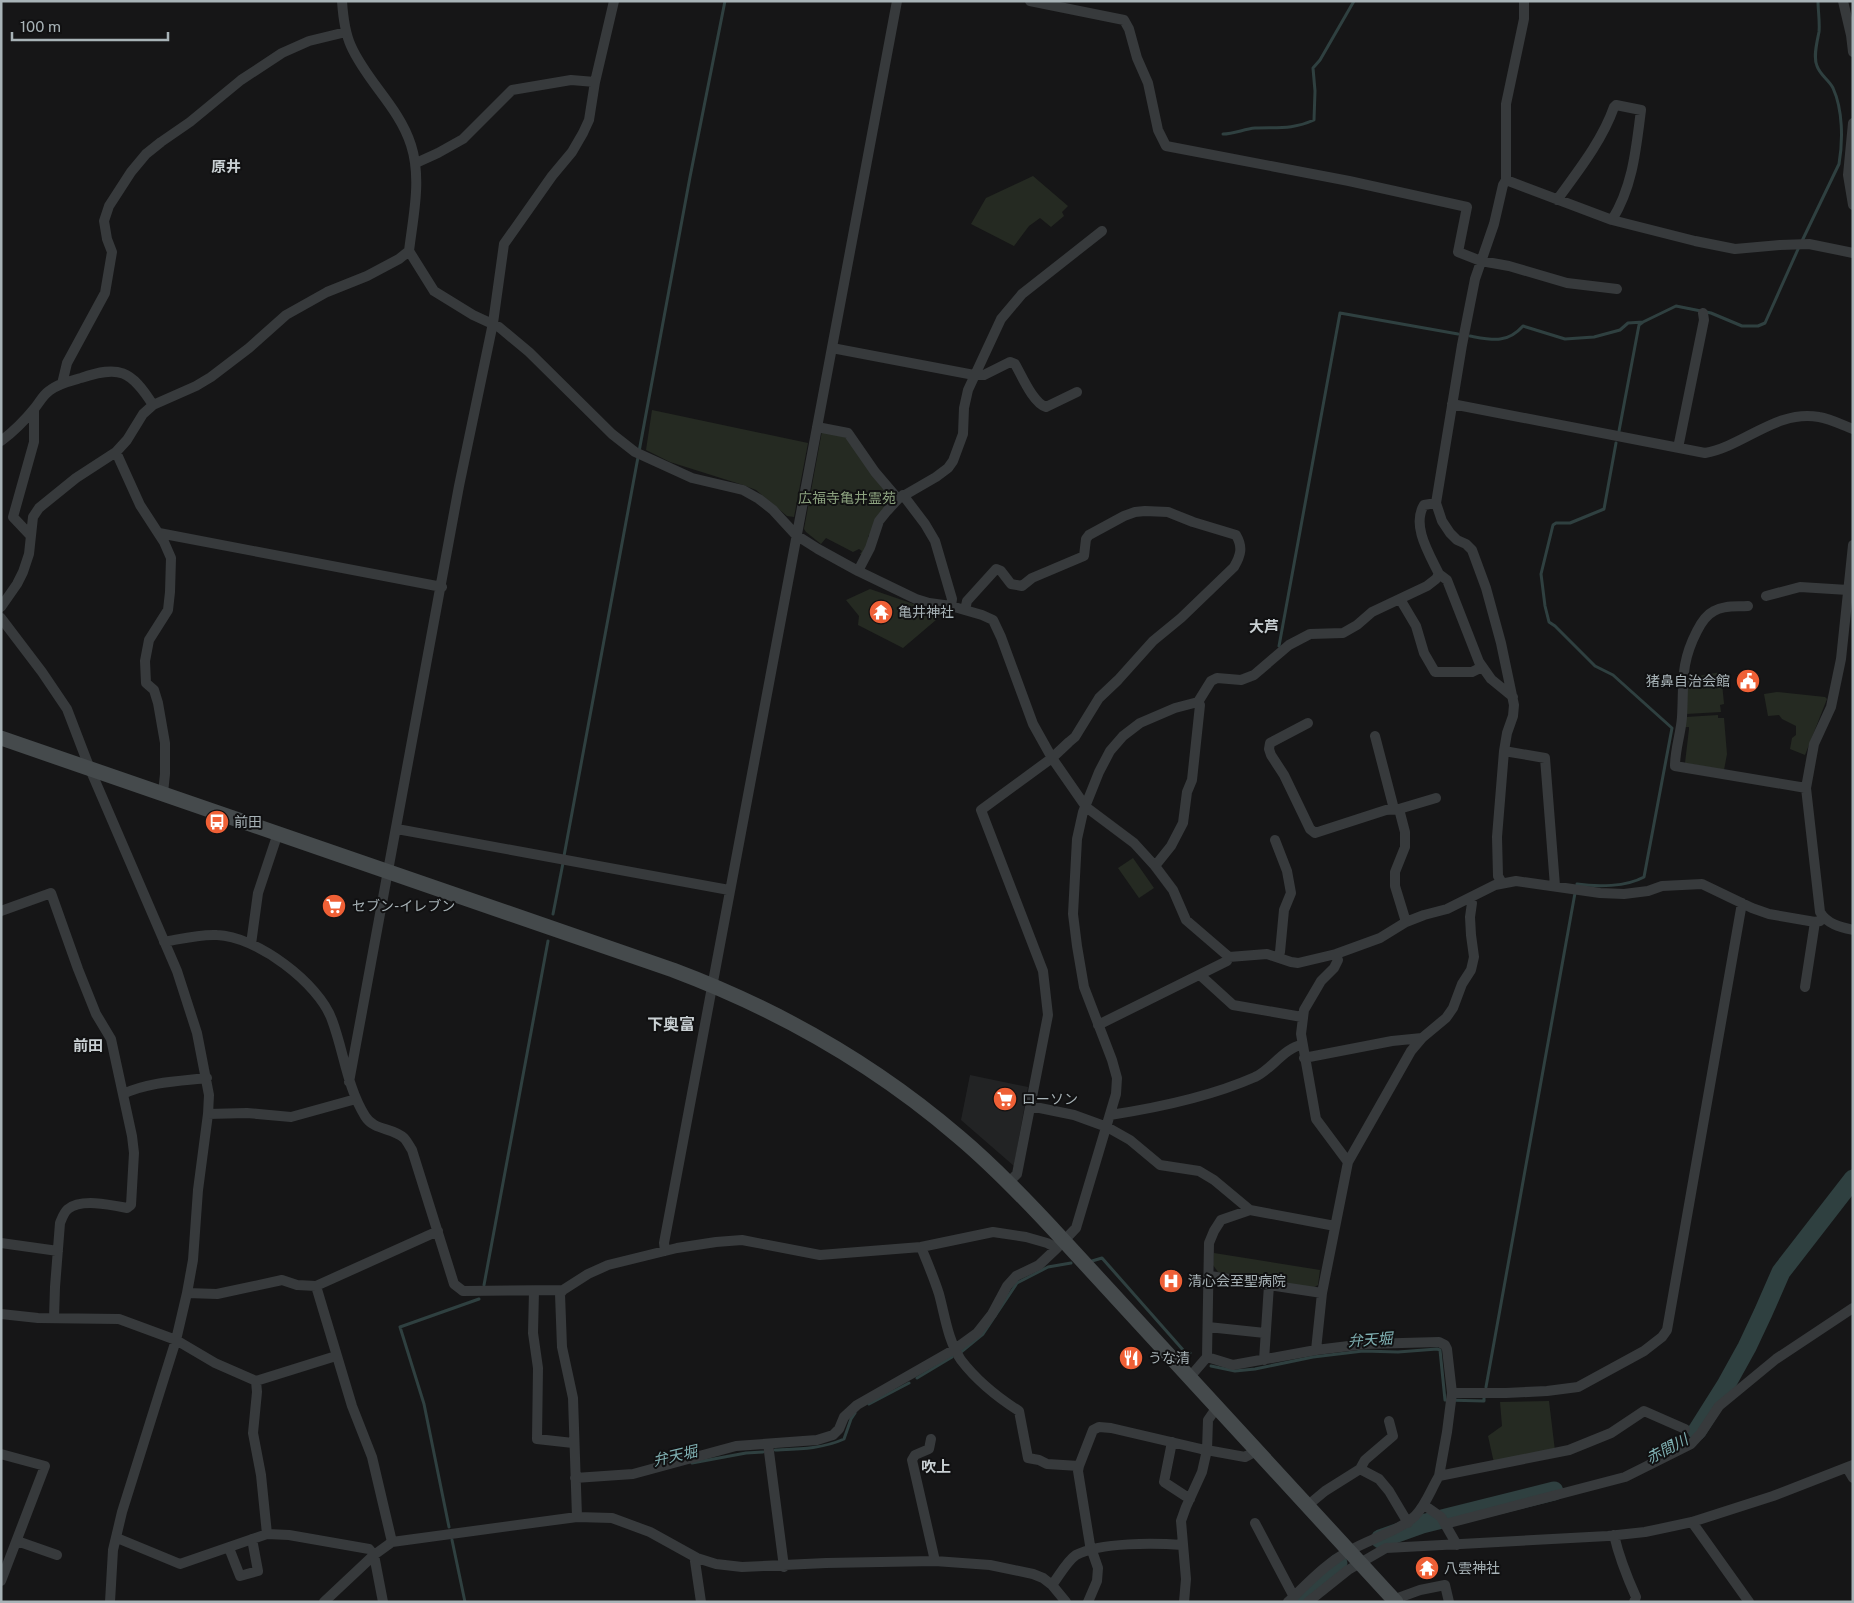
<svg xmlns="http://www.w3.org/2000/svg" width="1854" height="1603" viewBox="0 0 1854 1603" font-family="'Public Sans','Noto Sans JP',sans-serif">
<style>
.built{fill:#222324}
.green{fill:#252a22}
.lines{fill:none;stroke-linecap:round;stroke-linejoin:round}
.stream{stroke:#2f4040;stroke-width:3}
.river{stroke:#2f4040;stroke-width:19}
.street{stroke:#373a3c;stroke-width:10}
.secondary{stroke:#454a4c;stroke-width:15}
.labels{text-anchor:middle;stroke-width:4;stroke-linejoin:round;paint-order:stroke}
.park-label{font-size:14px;fill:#8ca27f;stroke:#111112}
.poi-label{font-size:14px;fill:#a8b3b7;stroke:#111112;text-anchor:start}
.neighbourhood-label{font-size:15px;font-weight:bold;fill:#c9d0d3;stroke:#111112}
.water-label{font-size:15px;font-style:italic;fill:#7fb0b2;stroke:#111112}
.quarter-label{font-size:16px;font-weight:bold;fill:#c9d0d3;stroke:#111112}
</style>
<rect width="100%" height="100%" fill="#161617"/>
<path class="built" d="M 970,1075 L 1028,1087 L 1014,1166 L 961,1120 Z"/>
<path class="green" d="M 1033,176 L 1068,206 L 1062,212 L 1064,216 L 1051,227 L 1040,218 L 1029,226 L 1014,246 L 971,224 L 986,198 Z
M 652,410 L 808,443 L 794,517 L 787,516 L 756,490 L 743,485 L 670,462 L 646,450 Z
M 822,431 L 845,433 L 894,498 L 872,534 L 868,536 L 870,541 L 864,555 L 860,554 L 862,551 L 859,549 L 853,552 L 826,538 L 821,544 L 806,532 L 804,529 Z
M 870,589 L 943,614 L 903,648 L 858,625 L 859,616 L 846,600 Z
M 1721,672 L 1724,704 L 1720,705 L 1721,712 L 1686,714 L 1686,678 Z
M 1777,692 L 1825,697 L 1827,699 L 1805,755 L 1790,749 L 1792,738 L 1796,735 L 1796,726 L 1782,719 L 1779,715 L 1768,716 L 1764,694 Z
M 1718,715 L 1718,718 L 1724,718 L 1727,754 L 1724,770 L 1685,763 L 1689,729 L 1689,727 L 1685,727 L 1686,717 Z
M 1133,858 L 1154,888 L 1139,898 L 1118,868 Z
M 1214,1253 L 1320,1270 L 1318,1285 L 1313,1288 L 1218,1272 L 1213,1265 Z
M 1549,1401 L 1555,1451 L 1494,1463 L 1488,1436 L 1502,1426 L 1500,1402 Z"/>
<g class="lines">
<path class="stream" d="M 1223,134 C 1234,134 1244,129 1255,128 C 1277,127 1292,130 1314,120 L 1315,91 L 1313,68 L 1320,60 L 1354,1
M 1802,241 L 1839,164 C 1843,141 1843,110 1833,88 C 1829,80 1820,75 1817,66 C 1813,57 1817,42 1819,32 C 1820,22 1818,11 1818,1
M 1470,336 C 1492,340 1507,344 1523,326 L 1565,339 L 1594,337 L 1620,330 L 1628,323 L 1643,322 L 1676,306 L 1711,313 L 1742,326 L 1758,326 L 1765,323 L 1799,247
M 1619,431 L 1639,325 L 1643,322
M 1279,646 L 1340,313 L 1458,334
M 564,856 L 690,177 L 725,1
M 1577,884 C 1597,887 1626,887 1644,877 L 1672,728 L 1613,675 L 1595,666 L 1555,626 L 1549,622 L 1545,606 L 1541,574 L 1553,525 L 1556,523 L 1570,523 L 1604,509 L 1616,443
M 553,914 L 563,863
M 1092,1261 L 1102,1258 L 1184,1351 L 1190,1353
M 484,1285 L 548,941
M 961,1352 L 983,1334 L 1017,1283 L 1048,1267 L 1071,1263
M 1211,1366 L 1235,1371 L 1255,1369 L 1313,1357 L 1363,1351 L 1398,1352 L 1437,1349 L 1440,1350 L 1445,1400 L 1484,1401 L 1484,1397
M 917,1378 L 952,1357
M 1486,1387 L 1575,893
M 869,1404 L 909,1383
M 775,1450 C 798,1449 822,1449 844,1439 L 851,1419 L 855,1413
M 692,1463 L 746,1453 L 763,1452
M 449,1527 L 424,1404 L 400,1327 L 479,1299
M 452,1540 L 465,1602"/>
<path class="river" d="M 1697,1431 L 1726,1385 L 1747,1347 L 1763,1313 L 1781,1272 L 1853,1179
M 1380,1539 L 1422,1524 L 1554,1491
M 1296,1602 L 1338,1563"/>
<path class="street" d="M 1030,1 L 1124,20 L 1129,29 L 1137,58 L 1148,83 L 1158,130 L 1166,146 L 1349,181 L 1467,207 L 1458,252 L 1481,261 L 1509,266 L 1567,283 L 1617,289
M 1524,1 L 1524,19 L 1506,104 L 1506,180 L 1612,220 L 1695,241 L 1735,249 L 1780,245 L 1809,244 L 1853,253
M 1843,1 L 1851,35 L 1853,52
M 1853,123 L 1848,175 L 1853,205
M 416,163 L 438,153 L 463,139 L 512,90 L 571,80 L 595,82
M 1506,180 L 1503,185 L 1494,224 L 1475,279 L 1462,345 L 1436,503 L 1442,521 L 1450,533 L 1457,540 L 1466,544 L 1472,550 L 1486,588 L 1501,643 L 1514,705 L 1513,716 L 1507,733 L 1504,751 L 1545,758 L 1555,886
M 1557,200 C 1578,171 1602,141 1614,107 L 1616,105 L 1641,110 C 1636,149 1633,186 1612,220
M 409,251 L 434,291 L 473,315 L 499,327 L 529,352 L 612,434 L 635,452 L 692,478 L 743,490 L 759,499 L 773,510 L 796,535 L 818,549 L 858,571 L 916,599 L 929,603 L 951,606 L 982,615 L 993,620 L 1001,637 L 1033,724 L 1052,758 L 1086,807 L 1134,843 L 1155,866 L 1173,890 L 1186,920 L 1229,957 L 1267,954 L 1291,962 L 1298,963 L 1336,954 L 1380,938 L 1406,922 L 1424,915 L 1447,909 L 1495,885 L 1516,881 L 1600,893 L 1624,894 L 1648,891 L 1662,886 L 1702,884 L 1752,908 L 1769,914 L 1815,922 L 1820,921 L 1823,918
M 832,348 L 974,375 L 984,375 L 1010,362 L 1015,364 C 1022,376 1033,403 1046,407 L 1077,392
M 62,384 L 67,363 L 105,293 L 112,252 L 107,239 L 104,221 L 109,206 L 131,172 L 146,154 L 161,142 L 190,122 L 241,80 L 282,53 L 309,41 L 346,32
M 1452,404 L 1705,453 C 1744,446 1777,409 1819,417 C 1831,419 1842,425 1853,429
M 817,427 L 848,433 L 875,472 L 898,499
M 1,441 C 13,432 25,420 34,409 C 39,403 43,395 49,391 C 57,384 70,381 81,378 C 119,365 131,370 153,405
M 1678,448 L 1704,320 L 1703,313
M 116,452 L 140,505 L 164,542 L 171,558 L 170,592 L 168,610 L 149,640 L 145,661 L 146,683 L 154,690 L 158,703 L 165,743 L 165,774 L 163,793
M 903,495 L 925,524 L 935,541 L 952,599 L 951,606
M 159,533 L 442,587
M 30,535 L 13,517 L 34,442 L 34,409
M 1853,545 L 1841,659 L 1831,707 L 1814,744 L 1806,788 L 1820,912 C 1827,924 1840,927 1853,930
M 858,571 L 870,548 L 879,521 L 887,511 L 898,499 L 936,477 L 948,468 L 953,461 L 963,434 L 964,408 L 968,390 L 1001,319 L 1022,294 L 1102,231
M 1439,574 L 1447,580 L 1479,662 L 1491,679 L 1513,697
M 1766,596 L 1800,587 L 1848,590
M 1400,599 L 1416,626 L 1424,653 L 1435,672 L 1472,672 L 1482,667
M 1748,606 C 1737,607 1724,605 1714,611 C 1706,615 1701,623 1697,631 C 1680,664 1684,682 1682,717 C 1681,733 1675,749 1675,766 L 1806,788
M 1,607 L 17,584 L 23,572 L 29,554 L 33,517 L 39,508 L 76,478 L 116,452 L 127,440 L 143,414 L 153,405 L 196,386 L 211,377 L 249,348 L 286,315 L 327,292 L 367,276 L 399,259 L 409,251 C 413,217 422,179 411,145 C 399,107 367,82 351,46 C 345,33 343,16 342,1
M 965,610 L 967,601 L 996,569 L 1001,571 L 1011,584 L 1022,586 L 1032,578 L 1084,556 L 1086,539 L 1089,535 L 1124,516 L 1135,512 L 1145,511 L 1168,512 L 1193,522 L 1236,535 C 1243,547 1241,555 1234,567 L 1181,618 L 1153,641 L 1118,680 L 1099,698 L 1075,737 L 1069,742 L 1052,758 L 981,810 L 1043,971 L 1048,1015 L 1017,1174 L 1008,1183
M 1,618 L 42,672 L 67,709 L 90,769 L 177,971 L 197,1033 L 209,1095 L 208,1114 L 198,1190 L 193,1260 L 187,1293 L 176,1340 L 122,1512 L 113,1550 L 110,1602
M 1308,723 L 1270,743 L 1269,749 L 1271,755 L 1284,775 L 1310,829 L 1315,833 L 1386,810 L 1399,809 L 1405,832 L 1405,847 L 1395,872 L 1395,886 L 1406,922
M 1375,736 L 1394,809
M 1399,809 L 1436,798
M 397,829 L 729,890
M 1275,840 L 1287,871 L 1291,893 L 1284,910 L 1280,952 L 1277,957
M 1155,866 L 1171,846 L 1183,823 L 1187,792 L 1192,780 L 1200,705 L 1198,702
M 1502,883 L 1498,876 L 1497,837 L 1504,751
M 1,911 L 51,893 L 78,969 L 96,1014 L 111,1039 L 132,1136 L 134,1153 L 131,1205 L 127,1208 C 112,1205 81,1198 68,1209 C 64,1212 62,1218 60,1223 L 55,1287 L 54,1318
M 164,942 C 181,939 199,934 217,935 C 256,936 319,983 332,1020 C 344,1052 347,1087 365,1116 C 374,1131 392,1127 404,1138 C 407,1141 410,1147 412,1150 L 454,1284 L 463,1291 L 563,1290
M 251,944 L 258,893 L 278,833
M 1336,954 L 1338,960 L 1334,968 L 1321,981 L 1304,1010 L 1301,1034 L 1316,1119 L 1348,1162
M 1200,975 L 1233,1005 L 1302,1017
M 1805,987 L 1815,922
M 1098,1025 L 1227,961 L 1229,957
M 1304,1058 L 1392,1041 L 1422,1038
M 349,1082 L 459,486 L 493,323 L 504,244 L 552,176 L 572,152 L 583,133 L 589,120 L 595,82 L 614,1
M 123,1094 C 148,1082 180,1081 207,1078
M 1030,1106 L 1074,1115 L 1107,1127 L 1130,1140 L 1160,1165 L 1199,1171 L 1214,1180 L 1250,1210
M 208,1114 L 247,1113 L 291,1117 L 356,1099
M 1110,1115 C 1156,1108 1212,1096 1255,1077 C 1270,1071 1285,1047 1302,1045
M 1,1243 L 58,1251
M 921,1247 C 927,1262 934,1278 939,1294 C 945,1316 948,1341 961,1360 C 977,1381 997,1397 1019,1411 L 1028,1458 L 1039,1460 L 1047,1464 L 1079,1466
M 665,1251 L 664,1243 L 897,1
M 1210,1276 L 1322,1293
M 316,1286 L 352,1406 L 372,1457 L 392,1542
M 534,1291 L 533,1333 L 538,1368 L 537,1439 L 573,1443
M 187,1293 L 217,1294 L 282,1280 L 297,1285 L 316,1286 L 438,1231
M 1,1314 L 38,1318 L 119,1319 L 176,1340 L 215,1363 L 256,1381 L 257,1392 L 253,1433 L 261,1475 L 267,1534
M 1208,1327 L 1265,1333
M 1316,1350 L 1322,1293 L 1348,1162 L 1411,1051 L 1422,1038 L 1446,1018 L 1453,1008 L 1462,984 L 1471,970 L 1474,957 L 1471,935 L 1470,917 L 1472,903 L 1470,898
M 1207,1357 L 1233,1365 L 1316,1350 L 1365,1344 L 1439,1342 L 1445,1345 L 1447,1349 L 1452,1393 L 1506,1393 L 1547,1391 L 1578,1387 L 1644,1351 L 1662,1337 L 1667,1330 L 1742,903
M 1264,1360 L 1269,1285
M 1189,1378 L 1207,1357 L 1209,1243 L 1214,1231 L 1221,1220 L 1250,1210 L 1335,1226
M 256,1381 L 336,1356
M 931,1439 L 929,1449 L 915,1455 L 912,1460 L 935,1561
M 1172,1442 L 1164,1482 L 1190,1499
M 768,1444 L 784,1567
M 1,1454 L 45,1466 L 1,1581
M 1847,1468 L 1853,1478
M 1360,1469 L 1379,1479 L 1389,1491 L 1408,1523
M 1439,1476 L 1447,1432 L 1452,1393
M 575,1478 L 633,1474 L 736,1446 L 817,1440 L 833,1435 L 839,1429 L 844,1417 L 857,1405 L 955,1349 L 977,1333 L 992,1314 L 1007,1286 L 1016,1276 L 1039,1265 L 1057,1248 L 1076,1228 L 1116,1094 L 1117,1078 L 1112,1060 L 1084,987 L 1077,946 L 1073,914 L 1077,839 L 1083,812 L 1099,772 L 1110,751 L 1123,736 L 1140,723 L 1175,708 L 1198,702 L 1211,681 L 1217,678 L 1241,680 L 1254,675 L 1289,645 L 1310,634 L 1343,633 L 1357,625 L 1372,612 L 1427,586 L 1436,579 L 1439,574 C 1430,555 1411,526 1424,505 L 1436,503
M 1424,1505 L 1441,1517 L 1457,1545
M 1307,1506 L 1325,1491 L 1360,1469 L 1365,1460 L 1393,1436 L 1389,1421
M 577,1517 L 573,1398 L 562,1347 L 560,1294 L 563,1290 L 588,1274 L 608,1265 L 677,1248 L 716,1242 L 742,1240 L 820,1255 L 921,1247 L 993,1232 L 1026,1237 L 1047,1243 L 1057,1248
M 1692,1522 L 1749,1602
M 1255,1523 L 1294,1597
M 1445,1524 L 1625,1477 L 1691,1444 L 1701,1433 L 1719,1406 L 1776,1359 L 1853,1308
M 1614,1535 C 1619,1557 1627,1577 1636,1597 L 1634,1602
M 117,1538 L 180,1564 L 267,1534 L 289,1535 L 369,1549 L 374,1555 L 383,1602
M 17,1541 L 57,1555
M 229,1548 L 240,1576 L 258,1571 L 252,1539
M 697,1558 L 695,1561 L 701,1602
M 1052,1585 C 1059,1576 1067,1561 1076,1555 C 1101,1542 1155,1543 1183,1545
M 1390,1601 L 1420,1590 L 1445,1585 L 1449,1602
M 324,1602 L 374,1555 L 392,1542 L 577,1517 L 612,1518 L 650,1532 L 697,1558 L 716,1564 L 742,1567 L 826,1563 L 935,1561 L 990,1565 L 1033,1574 L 1043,1578 L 1052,1585 L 1066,1602
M 1088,1602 L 1097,1581 L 1098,1568 L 1090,1545 L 1078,1471 L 1079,1466 L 1093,1430 L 1099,1427 L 1111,1428 L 1201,1449 L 1245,1457 L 1258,1450
M 1184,1602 L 1186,1579 L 1181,1521 L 1186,1507 L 1202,1472 L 1207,1450 L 1208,1420 L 1217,1407
M 1288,1602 C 1307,1584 1327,1562 1351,1550 C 1370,1539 1399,1531 1415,1516 C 1426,1505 1431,1489 1439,1476 L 1569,1450 L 1611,1433 L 1644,1411 L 1685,1429
M 1308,1602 L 1348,1570 L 1386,1548 L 1608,1536 L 1645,1532 L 1692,1522 L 1773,1496 L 1853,1465"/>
<path class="secondary" d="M 1,738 L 673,970 C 777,1009 874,1064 959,1137 C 997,1169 1031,1205 1064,1241 L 1396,1602"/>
</g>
<defs>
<g id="temple-disc" transform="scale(1.25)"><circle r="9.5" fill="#ef6036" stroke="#111112"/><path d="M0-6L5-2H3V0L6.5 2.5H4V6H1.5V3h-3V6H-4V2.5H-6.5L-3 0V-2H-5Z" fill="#fff"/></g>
<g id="civic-disc" transform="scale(1.25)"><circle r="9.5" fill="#ef6036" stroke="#111112"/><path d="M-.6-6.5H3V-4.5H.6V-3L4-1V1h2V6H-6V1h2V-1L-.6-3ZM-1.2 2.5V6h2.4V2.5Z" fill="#fff"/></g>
<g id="bus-disc" transform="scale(1.25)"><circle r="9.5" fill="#ef6036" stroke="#111112"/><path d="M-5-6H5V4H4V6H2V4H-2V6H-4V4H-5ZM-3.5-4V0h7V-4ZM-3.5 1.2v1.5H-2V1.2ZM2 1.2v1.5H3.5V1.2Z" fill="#fff"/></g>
<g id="supermarket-disc" transform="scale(1.25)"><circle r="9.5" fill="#ef6036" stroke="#111112"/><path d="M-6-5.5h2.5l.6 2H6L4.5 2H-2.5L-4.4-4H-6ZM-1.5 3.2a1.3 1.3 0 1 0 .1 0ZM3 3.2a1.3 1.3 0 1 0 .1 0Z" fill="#fff"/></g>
<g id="hospital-disc" transform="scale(1.25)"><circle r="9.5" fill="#ef6036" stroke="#111112"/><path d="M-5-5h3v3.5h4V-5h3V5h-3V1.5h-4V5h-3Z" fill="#fff"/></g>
<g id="restaurant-disc" transform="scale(1.25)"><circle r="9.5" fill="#ef6036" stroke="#111112"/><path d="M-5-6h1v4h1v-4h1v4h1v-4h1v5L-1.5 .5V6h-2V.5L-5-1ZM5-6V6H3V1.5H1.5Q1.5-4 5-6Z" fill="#fff"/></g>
</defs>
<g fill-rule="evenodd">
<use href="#temple-disc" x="881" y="612"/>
<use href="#civic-disc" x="1748" y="681"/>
<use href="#bus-disc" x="217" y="822"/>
<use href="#supermarket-disc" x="334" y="906"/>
<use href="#supermarket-disc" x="1005" y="1099"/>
<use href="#hospital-disc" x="1171" y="1281"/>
<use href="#restaurant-disc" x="1131" y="1358"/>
<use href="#temple-disc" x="1427" y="1568"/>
</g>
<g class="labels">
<g class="park-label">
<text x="847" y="503">広福寺亀井霊苑</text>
</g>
<g class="poi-label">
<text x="898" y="617">亀井神社</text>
<text x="1730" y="686" text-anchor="end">猪鼻自治会館</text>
<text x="234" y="827">前田</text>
<text x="352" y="911">セブン-イレブン</text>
<text x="1022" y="1104">ローソン</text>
<text x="1188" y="1286">清心会至聖病院</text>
<text x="1148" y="1363">うな清</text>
<text x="1444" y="1573">八雲神社</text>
</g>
<g class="neighbourhood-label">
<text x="226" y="172">原井</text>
<text x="1264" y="632">大芦</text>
<text x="88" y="1051">前田</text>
<text x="936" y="1472">吹上</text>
</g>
<g class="water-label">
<text transform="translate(1370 1340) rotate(-4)" y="5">弁天堀</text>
<text transform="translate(1667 1449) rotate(-28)" y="5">赤間川</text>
<text transform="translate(675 1456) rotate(-13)" y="5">弁天堀</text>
</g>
<g class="quarter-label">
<text x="671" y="1030">下奥富</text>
</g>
</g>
<rect width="1854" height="1603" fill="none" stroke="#a8b3b7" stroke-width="5"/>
<path d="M12 32v8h156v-8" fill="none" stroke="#a8b3b7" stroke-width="2.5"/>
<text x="20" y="32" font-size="15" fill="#a8b3b7" stroke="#111112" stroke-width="4" paint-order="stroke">100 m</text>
</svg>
